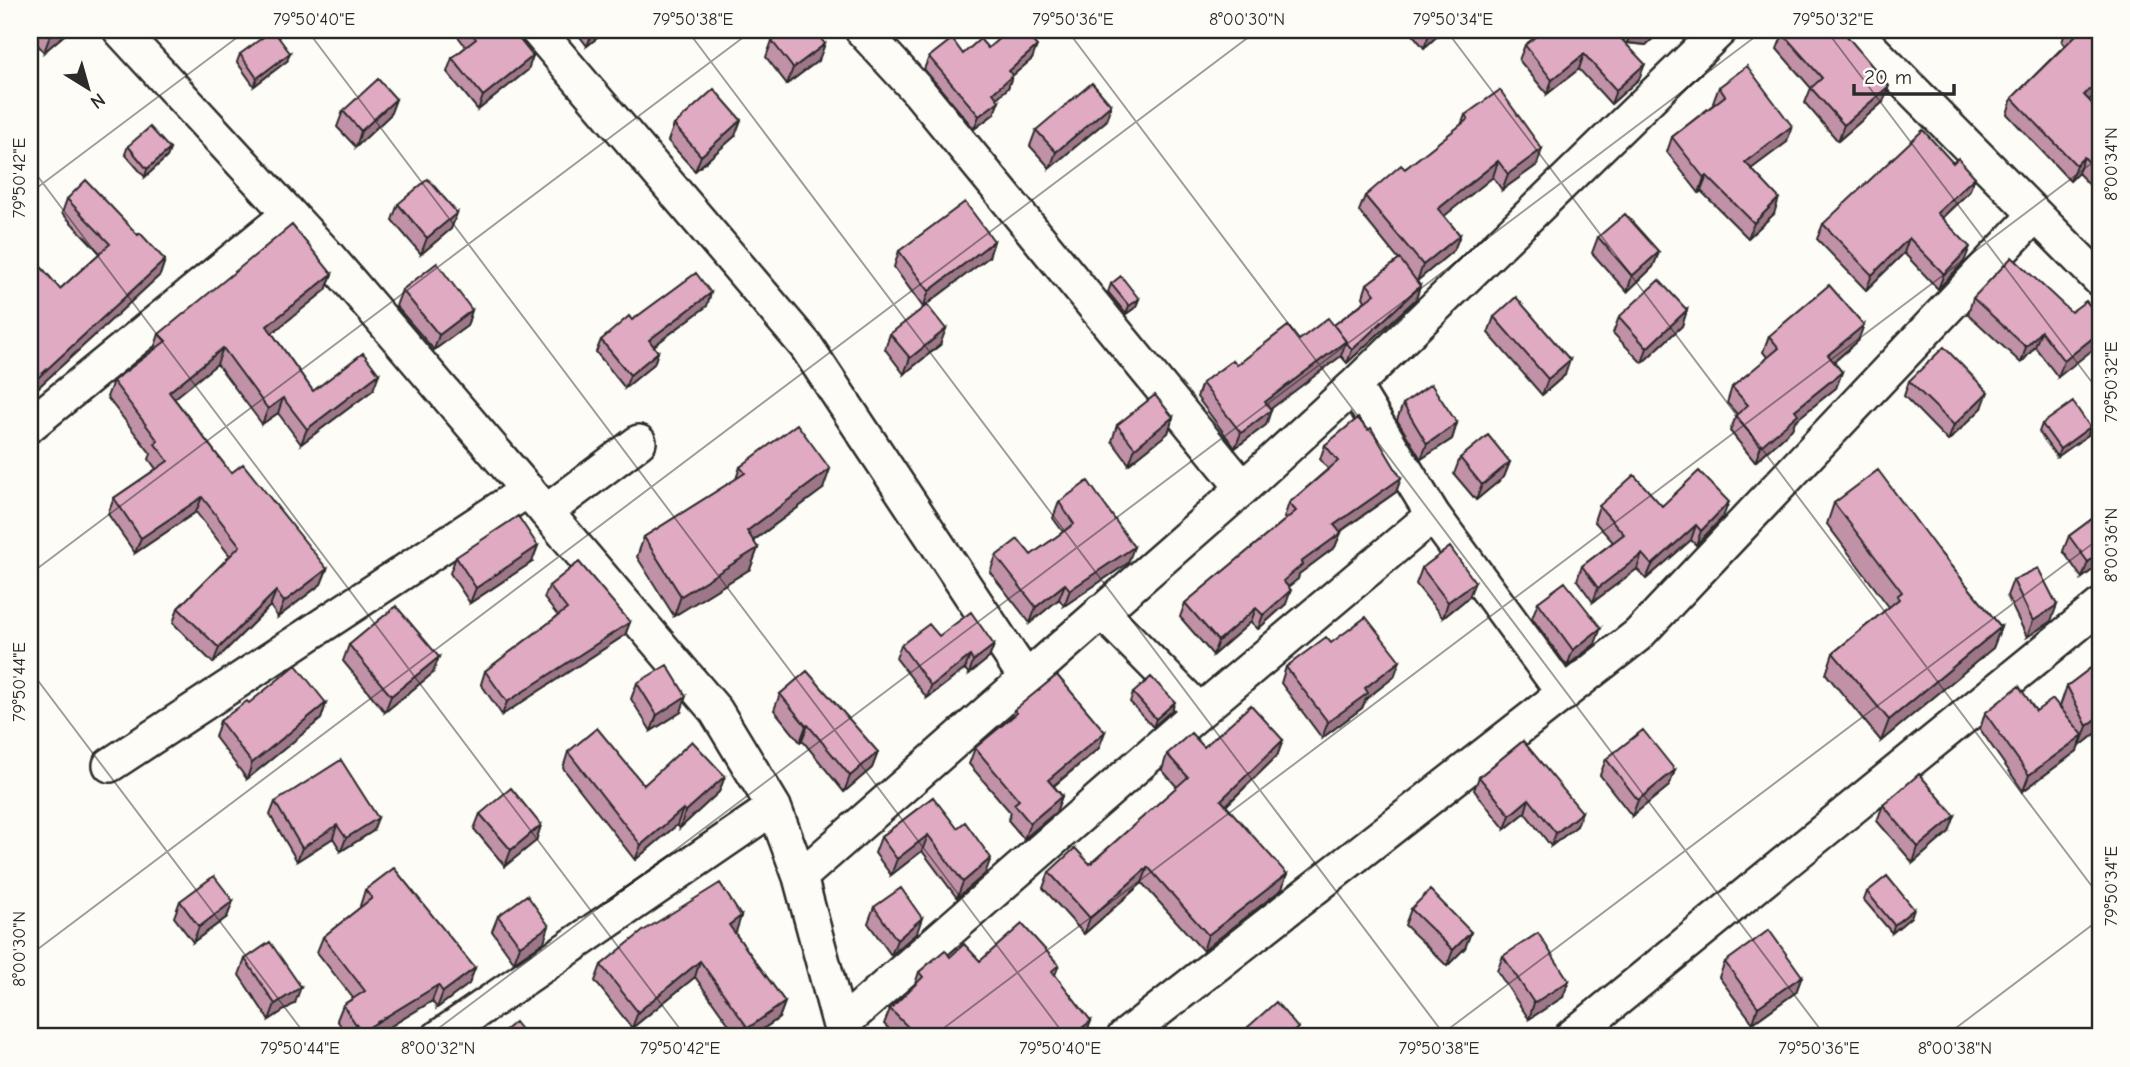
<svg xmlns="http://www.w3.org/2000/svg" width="2130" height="1067" viewBox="0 0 2130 1067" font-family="'Comic Neue',sans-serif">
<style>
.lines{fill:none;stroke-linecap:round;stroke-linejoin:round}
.street-casing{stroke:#2b2b2b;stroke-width:38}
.street{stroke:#fdfcf7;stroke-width:33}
.wall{fill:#c192a7;stroke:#2b2b2b;stroke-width:2}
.shaded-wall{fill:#9d7788;stroke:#2b2b2b;stroke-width:2}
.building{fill:#e0aac2;stroke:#2b2b2b;stroke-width:2}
.ticks{fill:none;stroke:#2b2b2b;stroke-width:2;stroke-opacity:0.45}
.neatline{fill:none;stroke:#2b2b2b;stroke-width:2.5}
.ticks-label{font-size:18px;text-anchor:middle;fill:#2b2b2b}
</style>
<rect width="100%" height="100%" fill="#fdfcf7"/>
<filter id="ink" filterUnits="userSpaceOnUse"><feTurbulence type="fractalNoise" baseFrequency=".0143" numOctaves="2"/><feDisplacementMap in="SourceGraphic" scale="14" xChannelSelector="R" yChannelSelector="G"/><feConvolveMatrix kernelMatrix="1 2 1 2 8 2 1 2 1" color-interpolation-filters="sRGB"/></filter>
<g filter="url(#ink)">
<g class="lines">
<g class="street-casing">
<path id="street" d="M 120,30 L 326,254 L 716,711 L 774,807 L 800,877
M 537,30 L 806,346 L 1025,677
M 862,30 L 919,92 L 1243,488
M 1853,30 L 2100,280
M 1354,386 L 1433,515
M 30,425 L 289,214
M 546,512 L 639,442
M 1200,711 L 1433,515 L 1564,694
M 110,765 L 528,490
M 840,1026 L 1200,711 L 1101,611
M 439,1037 L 774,807
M 843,1037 L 800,877 L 1243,488 L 1354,386 L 1720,30
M 1124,1037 L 1638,635 L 2034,216
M 1571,1037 L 2100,606"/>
</g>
<use href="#street" class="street"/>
</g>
<path class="wall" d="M 30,30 L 70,30 L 44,52 L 30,36 Z
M 453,30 L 512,30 L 528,70 L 478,110 L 447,72 L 452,58 L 466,47 Z
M 575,30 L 607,30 L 587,46 Z
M 1409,30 L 1443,30 L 1442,32 L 1424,48 Z
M 1629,30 L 1662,30 L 1646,45 L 1627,43 Z
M 2066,30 L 2100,30 L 2089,101 L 2100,112 L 2100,196 L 2078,173 L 2070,181 L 2007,114 L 2012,98 L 2065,45 L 2062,42 Z
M 1783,34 L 1883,102 L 1838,141 L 1805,103 L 1811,88 L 1777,49 Z
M 772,41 L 819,60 L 787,84 L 766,57 Z
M 1624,41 L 1639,79 L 1611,104 L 1579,69 L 1547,94 L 1519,60 L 1525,45 Z
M 988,48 L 1032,59 L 1012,76 L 1008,88 L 996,98 L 994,114 L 974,129 L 924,69 L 929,57 L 963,54 Z
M 240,54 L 287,61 L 254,86 L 237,62 Z
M 1719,87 L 1787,142 L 1751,169 L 1774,214 L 1748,238 L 1701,191 L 1699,193 L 1667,152 L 1672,137 L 1714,104 L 1713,103 Z
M 396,99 L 390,115 L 356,147 L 337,127 L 343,111 Z
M 1465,115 L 1537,165 L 1502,190 L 1493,177 L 1444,216 L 1460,235 L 1454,250 L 1417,281 L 1420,286 L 1416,299 L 1347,363 L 1341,356 L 1270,409 L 1271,410 L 1266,425 L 1235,448 L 1197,397 L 1202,383 L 1237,365 L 1299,340 L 1334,325 L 1365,301 L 1363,297 L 1367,284 L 1399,260 L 1359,211 L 1365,196 L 1405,169 L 1461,125 Z
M 1106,121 L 1050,168 L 1030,146 L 1036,130 Z
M 674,125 L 735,136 L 695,171 L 668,141 Z
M 128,146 L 170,149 L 167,157 L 145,177 L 125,154 Z
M 1953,163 L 1975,177 L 1969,192 L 1942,218 L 1964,262 L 1938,289 L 1904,253 L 1866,290 L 1817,239 L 1823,224 Z
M 67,199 L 138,235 L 165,260 L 160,275 L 30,395 L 30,254 L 60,289 L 100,253 L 62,213 Z
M 398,204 L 457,213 L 451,229 L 421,254 L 392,220 Z
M 1598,237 L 1659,252 L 1653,267 L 1627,292 L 1592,253 Z
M 994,241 L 989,257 L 923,307 L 894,267 L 899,251 Z
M 332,274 L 326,290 L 272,333 L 313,391 L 373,390 L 301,444 L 278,413 L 262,424 L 217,364 L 174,398 L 231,473 L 327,569 L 321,584 L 278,617 L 270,606 L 213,663 L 173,623 L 178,608 L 230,556 L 196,512 L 135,553 L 108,514 L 114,498 L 156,469 L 149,459 L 151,454 L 107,397 L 113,381 L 154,350 L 154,349 L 159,334 Z
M 1111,284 L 1136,307 L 1126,314 L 1108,292 Z
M 402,290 L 472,310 L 467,326 L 434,350 L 396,306 Z
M 1973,298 L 2071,312 L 2100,319 L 2058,377 L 2035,347 L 2021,363 L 1968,314 Z
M 707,306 L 654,346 L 658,352 L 654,364 L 625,388 L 596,352 L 601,340 L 632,320 Z
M 1687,310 L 1682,326 L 1642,363 L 1613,333 L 1619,317 Z
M 1494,317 L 1565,375 L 1542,395 L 1488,333 Z
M 890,334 L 940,345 L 904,374 L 885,349 Z
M 1769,336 L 1858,341 L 1834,362 L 1842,372 L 1836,388 L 1795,421 L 1792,429 L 1755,462 L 1730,431 L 1737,414 L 1727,403 L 1732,387 L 1768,358 L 1763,352 Z
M 1909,381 L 1982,408 L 1948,441 L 1904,396 Z
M 1403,404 L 1457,423 L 1452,439 L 1421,459 L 1397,420 Z
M 1173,417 L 1168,433 L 1129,464 L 1112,441 L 1117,425 Z
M 2042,424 L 2088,435 L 2057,457 L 2039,432 Z
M 1325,445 L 1401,478 L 1396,492 L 1340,532 L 1335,547 L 1299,574 L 1298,579 L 1288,586 L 1286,604 L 1258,629 L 1251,622 L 1213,655 L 1180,617 L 1185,603 L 1286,519 L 1284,518 L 1289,503 L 1328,469 L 1320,459 Z
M 1460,458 L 1510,462 L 1504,477 L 1476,500 L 1454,474 Z
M 740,467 L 823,489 L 753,541 L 758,548 L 750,569 L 674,616 L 637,557 L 644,537 L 736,479 Z
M 1059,502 L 1128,563 L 1064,606 L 1059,599 L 1030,623 L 990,572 L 996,556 L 1031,555 L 1063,532 L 1053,518 Z
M 1834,503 L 1937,549 L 2001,627 L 1993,648 L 1881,741 L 1826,674 L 1833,653 L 1889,607 L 1827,524 Z
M 1599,506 L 1662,506 L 1723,517 L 1696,545 L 1691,540 L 1646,579 L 1637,569 L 1593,602 L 1577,580 L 1582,566 L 1613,542 L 1594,521 Z
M 2100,513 L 2100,564 L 2082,578 L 2063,551 L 2069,536 Z
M 456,557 L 532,562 L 470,603 L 450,573 Z
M 1422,568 L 1469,597 L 1443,618 L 1416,584 Z
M 2013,580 L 2051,621 L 2027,637 L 2007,596 Z
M 549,586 L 630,622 L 625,635 L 502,715 L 481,684 L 485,671 L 558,616 L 544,598 Z
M 1538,602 L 1595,644 L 1567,666 L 1532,618 Z
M 939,636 L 994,645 L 989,658 L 969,674 L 965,669 L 927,698 L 896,658 L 901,645 Z
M 1331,643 L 1394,677 L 1366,699 L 1362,708 L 1322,738 L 1281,683 L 1286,667 Z
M 349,645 L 433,673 L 385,712 L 343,661 Z
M 2100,661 L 2100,730 L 2080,746 L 2079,745 L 2077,751 L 2023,791 L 1980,729 L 1985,713 L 2062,709 L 2060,706 L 2067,686 Z
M 637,683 L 681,712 L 651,731 L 631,699 Z
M 1133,693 L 1172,710 L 1153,727 L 1130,702 Z
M 780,694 L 878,752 L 872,768 L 844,792 L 802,740 L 800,742 L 774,710 Z
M 249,703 L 326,703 L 321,719 L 247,779 L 215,737 L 220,721 Z
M 1014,710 L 1099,748 L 1054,786 L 1062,796 L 1056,812 L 1024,839 L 1008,820 L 1011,813 L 969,764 L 975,748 L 1011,718 Z
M 1283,740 L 1277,756 L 1226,806 L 1282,889 L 1203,951 L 1142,883 L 1084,934 L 1043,888 L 1049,872 L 1090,864 L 1177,787 L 1162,770 L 1167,754 L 1204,747 Z
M 1523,741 L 1577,826 L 1551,846 L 1525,813 L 1505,829 L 1474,790 L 1479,777 Z
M 568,752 L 644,785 L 725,776 L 719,792 L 680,828 L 677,825 L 635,860 L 563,768 Z
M 1606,759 L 1675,770 L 1669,786 L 1632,816 L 1600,775 Z
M 933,797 L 985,874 L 957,898 L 922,851 L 891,875 L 875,853 L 881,837 Z
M 275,802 L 373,831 L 341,851 L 333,838 L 297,861 L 270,815 Z
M 1883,805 L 1949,832 L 1913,863 L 1877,821 Z
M 480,814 L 541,825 L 536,841 L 505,866 L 474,829 Z
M 365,890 L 475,968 L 469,984 L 437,1008 L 432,1001 L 373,1037 L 348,1037 L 337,1020 L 343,1005 L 353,998 L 317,952 L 323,937 L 361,907 L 360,906 Z
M 1867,892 L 1911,917 L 1892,933 L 1864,900 Z
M 180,901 L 233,901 L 227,917 L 193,942 L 174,917 Z
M 874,907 L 917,933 L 891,955 L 868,923 Z
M 1411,909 L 1471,932 L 1465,948 L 1447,966 L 1405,925 Z
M 498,916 L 544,942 L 514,962 L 492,931 Z
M 741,916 L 735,933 L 785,1002 L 779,1018 L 751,1037 L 738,1037 L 695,977 L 632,1028 L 595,981 L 601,965 Z
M 1503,956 L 1563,997 L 1529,1019 L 1497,971 Z
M 950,957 L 980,961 L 1059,965 L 1055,975 L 1091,1021 L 1085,1036 L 897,1037 L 884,1024 L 890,1009 L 915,984 L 919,972 Z
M 245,959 L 295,1003 L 269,1020 L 239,975 Z
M 1725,962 L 1802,976 L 1796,992 L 1753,1023 L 1719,977 Z
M 1248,1027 L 1295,1037 L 1244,1037 Z"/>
<path class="shaded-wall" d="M 57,30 L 70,30 L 44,52 L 50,36 Z
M 595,30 L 607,30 L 587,46 L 592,33 Z
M 1432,30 L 1443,30 L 1442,32 L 1424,48 L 1430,32 Z
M 1609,30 L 1628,30 L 1623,43 Z
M 1632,30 L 1662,30 L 1646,45 L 1627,43 Z
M 825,44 L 819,60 L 787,84 L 793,68 Z
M 1037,46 L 1032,59 L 1012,76 L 1008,88 L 988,106 L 993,93 L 1009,71 Z
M 290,53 L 287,61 L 254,86 L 257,78 Z
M 1584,54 L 1579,69 L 1547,94 L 1552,80 Z
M 533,56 L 528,70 L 478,110 L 483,96 Z
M 1645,64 L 1639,79 L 1611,104 L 1616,90 Z
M 2100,80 L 2100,90 L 2078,111 L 2084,95 Z
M 1889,86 L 1883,102 L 1838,141 L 1844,125 Z
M 396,99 L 390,115 L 356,147 L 361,131 Z
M 999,101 L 994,114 L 974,129 L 979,116 Z
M 1111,105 L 1106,121 L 1050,168 L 1056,152 Z
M 741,120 L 735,136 L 695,171 L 701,156 Z
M 1792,126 L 1787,142 L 1739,178 L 1745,162 Z
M 170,149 L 167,157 L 145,177 L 147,169 Z
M 1542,149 L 1537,165 L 1502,190 L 1508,174 Z
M 2084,157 L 2078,173 L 2070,181 L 2076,165 Z
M 1498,161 L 1493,177 L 1433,225 L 1438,209 Z
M 1707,176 L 1701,191 L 1699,193 L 1704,178 Z
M 1975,177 L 1969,192 L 1931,228 L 1937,213 Z
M 1779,198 L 1774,214 L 1748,238 L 1754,223 Z
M 457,213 L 451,229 L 421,254 L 427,238 Z
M 1460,235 L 1454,250 L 1417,281 L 1423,265 Z
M 1909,238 L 1904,253 L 1866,290 L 1872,275 Z
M 994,241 L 989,257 L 923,307 L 929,291 Z
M 1970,247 L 1964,262 L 1938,289 L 1944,274 Z
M 1659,252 L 1653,267 L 1627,292 L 1632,276 Z
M 165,260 L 160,275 L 30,395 L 30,385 Z
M 332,274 L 326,290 L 261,342 L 267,326 Z
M 1420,286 L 1416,299 L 1347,363 L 1352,350 Z
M 711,293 L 707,306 L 644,353 L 649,340 Z
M 1139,299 L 1136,307 L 1126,314 L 1129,306 Z
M 472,310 L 467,326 L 434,350 L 439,335 Z
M 1687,310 L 1682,326 L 1642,363 L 1647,348 Z
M 1864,325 L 1858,341 L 1823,371 L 1828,355 Z
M 946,329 L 940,345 L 904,374 L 910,358 Z
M 2041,331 L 2035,347 L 2021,363 L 2026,347 Z
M 2100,332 L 2100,344 L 2058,377 L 2064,361 Z
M 1346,341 L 1341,356 L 1260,417 L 1265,402 Z
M 223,348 L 217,364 L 164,407 L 169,392 Z
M 658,352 L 654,364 L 625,388 L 630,375 Z
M 1570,360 L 1565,375 L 1542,395 L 1548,379 Z
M 1842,372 L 1836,388 L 1795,421 L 1792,429 L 1755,462 L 1761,446 L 1795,410 Z
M 379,374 L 373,390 L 301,444 L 307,429 Z
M 1988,392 L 1982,408 L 1948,441 L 1954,425 Z
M 283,398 L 278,413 L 262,424 L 268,409 Z
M 1271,410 L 1266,425 L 1235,448 L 1241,433 Z
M 1173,417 L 1168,433 L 1129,464 L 1135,448 Z
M 1457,423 L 1452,439 L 1421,459 L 1427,444 Z
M 2090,427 L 2088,435 L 2057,457 L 2060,449 Z
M 1510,462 L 1504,477 L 1476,500 L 1482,485 Z
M 830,469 L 823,489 L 739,551 L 747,531 Z
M 1401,478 L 1396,492 L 1329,539 L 1334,525 Z
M 202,497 L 196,512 L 135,553 L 141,538 Z
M 1729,502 L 1723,517 L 1696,545 L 1701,531 Z
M 1696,525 L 1691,540 L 1646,579 L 1652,565 Z
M 1341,533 L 1335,547 L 1299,574 L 1298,579 L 1278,595 L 1283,581 L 1301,562 Z
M 538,546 L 532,562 L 470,603 L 476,588 Z
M 1134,547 L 1128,563 L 1064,606 L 1070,590 Z
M 758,548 L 750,569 L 674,616 L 681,596 Z
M 2100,553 L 2100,564 L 2082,578 L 2088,562 Z
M 1642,554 L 1637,569 L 1593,602 L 1598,588 Z
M 327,569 L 321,584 L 278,617 L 284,602 Z
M 1475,582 L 1469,597 L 1443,618 L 1448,602 Z
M 1065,584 L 1059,599 L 1030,623 L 1036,607 Z
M 1291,590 L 1286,604 L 1258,629 L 1263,615 Z
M 276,591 L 270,606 L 213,663 L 219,648 Z
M 2057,605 L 2051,621 L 2027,637 L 2033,621 Z
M 1256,608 L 1251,622 L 1213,655 L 1218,641 Z
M 630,622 L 625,635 L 502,715 L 507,702 Z
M 2001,627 L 1993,648 L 1881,741 L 1889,720 Z
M 1601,628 L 1595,644 L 1567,666 L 1573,650 Z
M 994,645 L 989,658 L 969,674 L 973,661 Z
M 970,656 L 965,669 L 927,698 L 931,686 Z
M 439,657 L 433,673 L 385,712 L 391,696 Z
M 1400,661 L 1394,677 L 1366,699 L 1362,708 L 1322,738 L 1328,722 L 1365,688 Z
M 686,696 L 681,712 L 651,731 L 657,715 Z
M 1175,702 L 1172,710 L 1153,727 L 1156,719 Z
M 326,703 L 321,719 L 247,779 L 252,763 Z
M 2100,716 L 2100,730 L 2080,746 L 2087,726 Z
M 808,725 L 802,740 L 800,742 L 806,726 Z
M 1105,732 L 1099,748 L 1042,795 L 1048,780 Z
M 2083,735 L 2077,751 L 2023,791 L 2029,775 Z
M 1283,740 L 1277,756 L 1215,816 L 1221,800 Z
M 878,752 L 872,768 L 844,792 L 850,776 Z
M 1675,770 L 1669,786 L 1632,816 L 1638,800 Z
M 725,776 L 719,792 L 680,828 L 685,812 Z
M 1062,796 L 1056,812 L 1024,839 L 1030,823 Z
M 1529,799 L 1525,813 L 1505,829 L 1510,815 Z
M 683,809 L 677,825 L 635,860 L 641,845 Z
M 1582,812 L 1577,826 L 1551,846 L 1556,833 Z
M 1955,816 L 1949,832 L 1913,863 L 1918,847 Z
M 378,818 L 373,831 L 341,851 L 346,838 Z
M 337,825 L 333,838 L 297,861 L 302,848 Z
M 541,825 L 536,841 L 505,866 L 511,850 Z
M 928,835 L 922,851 L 891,875 L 897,859 Z
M 991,858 L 985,874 L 957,898 L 963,882 Z
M 1148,867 L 1142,883 L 1084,934 L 1090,918 Z
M 1287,874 L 1282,889 L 1203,951 L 1208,935 Z
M 233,901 L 227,917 L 193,942 L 199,927 Z
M 1914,909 L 1911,917 L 1892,933 L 1894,925 Z
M 741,916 L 736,932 L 723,940 L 729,925 Z
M 922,918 L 917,933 L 891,955 L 897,940 Z
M 549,926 L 544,942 L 514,962 L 520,946 Z
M 1471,932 L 1465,948 L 1447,966 L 1453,950 Z
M 700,961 L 695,977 L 632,1028 L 638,1012 Z
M 475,968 L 469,984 L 437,1008 L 443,992 Z
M 1802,976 L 1796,992 L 1753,1023 L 1758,1007 Z
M 1569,981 L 1563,997 L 1529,1019 L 1534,1003 Z
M 438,985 L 432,1001 L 373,1037 L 359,1037 L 361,1032 Z
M 301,987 L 295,1003 L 269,1020 L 275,1004 Z
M 785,1002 L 779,1018 L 751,1037 L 745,1037 L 748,1028 Z
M 1091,1021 L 1085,1036 L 1070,1037 Z
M 1298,1028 L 1295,1037 L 1287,1037 Z"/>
<path class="building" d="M 44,30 L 57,30 L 50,36 Z
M 273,30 L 290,53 L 257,78 L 240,54 Z
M 469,30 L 512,30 L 533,56 L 483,96 L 452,58 L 476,39 Z
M 787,30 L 814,30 L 825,44 L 793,68 L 772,41 Z
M 1009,30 L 1022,30 L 1037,46 L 1009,71 L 1013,75 L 993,93 L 999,101 L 979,116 L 929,57 L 952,39 L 963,54 L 980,39 L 988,48 Z
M 1544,30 L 1613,30 L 1645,64 L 1616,90 L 1584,54 L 1552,80 L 1525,45 Z
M 1633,30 L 1653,30 L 1651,32 Z
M 1787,30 L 1842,30 L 1889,86 L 1844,125 L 1811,88 L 1822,78 L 1783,34 Z
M 2071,30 L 2100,30 L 2100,80 L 2084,95 L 2100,112 L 2100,174 L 2084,157 L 2076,165 L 2012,98 L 2076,35 Z
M 1747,66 L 1792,126 L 1745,162 L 1779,198 L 1754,223 L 1707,176 L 1704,178 L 1672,137 L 1725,96 L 1719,87 Z
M 378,79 L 396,99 L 361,131 L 343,111 Z
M 1092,83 L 1111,105 L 1056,152 L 1036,130 Z
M 714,89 L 741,120 L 701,156 L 674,125 Z
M 1500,90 L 1542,149 L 1508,174 L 1498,161 L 1438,209 L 1460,235 L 1423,265 L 1365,196 L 1401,165 L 1405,169 L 1468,119 L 1465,115 Z
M 150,127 L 170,149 L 147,169 L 128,146 Z
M 1923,130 L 1953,163 L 1958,158 L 1975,177 L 1937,213 L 1970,247 L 1944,274 L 1909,238 L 1872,275 L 1823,224 Z
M 428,179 L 457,213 L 427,238 L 398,204 Z
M 86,180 L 138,235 L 140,233 L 165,260 L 30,385 L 30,317 L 36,312 L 30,304 L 30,254 L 60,289 L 110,244 L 67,199 Z
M 965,202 L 994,241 L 929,291 L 899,251 Z
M 1625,214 L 1659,252 L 1632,276 L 1598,237 Z
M 292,225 L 332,274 L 267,326 L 313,391 L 363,353 L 379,374 L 307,429 L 283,398 L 268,409 L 223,348 L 169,392 L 231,473 L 243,464 L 327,569 L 284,602 L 276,591 L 219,648 L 178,608 L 240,546 L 202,497 L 141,538 L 114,498 L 168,461 L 155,444 L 158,441 L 113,381 L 166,341 L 159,334 Z
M 2012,257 L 2071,312 L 2086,301 L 2100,319 L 2100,332 L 2064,361 L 2041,331 L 2026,347 L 1973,298 Z
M 1400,259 L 1420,286 L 1352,350 L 1334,325 L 1375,294 L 1367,284 Z
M 437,263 L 472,310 L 439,335 L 402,290 Z
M 696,273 L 711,293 L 649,340 L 658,352 L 630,375 L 601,340 L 629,316 L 632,320 Z
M 1121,276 L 1139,299 L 1129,306 L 1111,284 Z
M 1659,280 L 1687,310 L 1647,348 L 1619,317 Z
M 1829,285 L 1864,325 L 1828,355 L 1842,372 L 1795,410 L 1798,414 L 1761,446 L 1735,416 L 1748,405 L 1732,387 L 1779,348 L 1769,336 Z
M 1516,297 L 1570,360 L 1548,379 L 1494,317 Z
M 927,305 L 946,329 L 910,358 L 890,334 Z
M 1328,318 L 1346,341 L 1265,402 L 1271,410 L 1241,433 L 1202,383 L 1233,360 L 1237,365 L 1288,326 L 1299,340 Z
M 1944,347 L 1988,392 L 1954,425 L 1909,381 Z
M 1431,384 L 1457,423 L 1427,444 L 1403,404 Z
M 1155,395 L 1173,417 L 1135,448 L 1117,425 Z
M 2073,402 L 2090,427 L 2060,449 L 2042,424 Z
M 1358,418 L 1368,430 L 1371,428 L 1401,478 L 1334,525 L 1341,533 L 1301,562 L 1303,564 L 1283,581 L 1291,590 L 1263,615 L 1256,608 L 1218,641 L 1185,603 L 1296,511 L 1289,503 L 1338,461 L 1325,445 Z
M 797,424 L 830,469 L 747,531 L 758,548 L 681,596 L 644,537 L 745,473 L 740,467 Z
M 1488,435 L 1510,462 L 1482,485 L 1460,458 Z
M 1878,470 L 1937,549 L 2001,627 L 1889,720 L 1833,653 L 1899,599 L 1897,596 L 1902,592 L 1834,503 Z
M 1699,471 L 1729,502 L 1701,531 L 1696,525 L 1652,565 L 1642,554 L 1598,588 L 1582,566 L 1624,534 L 1599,506 L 1634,475 L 1662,506 Z
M 1088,481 L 1134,547 L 1070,590 L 1065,584 L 1036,607 L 996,556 L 1018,539 L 1031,555 L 1074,524 L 1059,502 Z
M 2100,513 L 2100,553 L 2088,562 L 2069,536 Z
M 518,516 L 538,546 L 476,588 L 456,557 Z
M 1450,547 L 1475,582 L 1448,602 L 1422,568 Z
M 579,562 L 630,622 L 507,702 L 485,671 L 567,609 L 549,586 Z
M 2038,568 L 2057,605 L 2033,621 L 2013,580 Z
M 1565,582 L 1601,628 L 1573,650 L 1538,602 Z
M 396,606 L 439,657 L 391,696 L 349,645 Z
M 971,612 L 994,645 L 973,661 L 970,656 L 931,686 L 901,645 L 929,624 L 939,636 Z
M 1366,617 L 1400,661 L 1365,688 L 1368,693 L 1328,722 L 1286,667 L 1326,637 L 1331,643 Z
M 2100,661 L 2100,716 L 2087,726 L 2067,686 Z
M 296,665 L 326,703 L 252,763 L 220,721 L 247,701 L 249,703 Z
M 667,665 L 686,696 L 657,715 L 637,683 Z
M 807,671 L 878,752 L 850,776 L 808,725 L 806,726 L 780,694 Z
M 1057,675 L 1105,732 L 1048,780 L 1062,796 L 1030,823 L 1014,804 L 1019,800 L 975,748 L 1017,713 L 1014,710 Z
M 1151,677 L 1175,702 L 1156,719 L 1133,693 Z
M 2019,686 L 2036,711 L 2053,699 L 2083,735 L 2029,775 L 1985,713 Z
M 1251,705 L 1283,740 L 1221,800 L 1287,874 L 1208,935 L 1148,867 L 1090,918 L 1049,872 L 1075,848 L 1090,864 L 1188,777 L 1167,754 L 1191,733 L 1204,747 Z
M 597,728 L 644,785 L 692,741 L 725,776 L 685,812 L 683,809 L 641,845 L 568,752 Z
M 1643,730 L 1675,770 L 1638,800 L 1606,759 Z
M 1523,741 L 1582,812 L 1556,833 L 1529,799 L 1510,815 L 1479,777 Z
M 341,760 L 378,818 L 346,838 L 337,825 L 302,848 L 275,802 Z
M 1919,774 L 1955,816 L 1918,847 L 1883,805 Z
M 511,788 L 541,825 L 511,850 L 480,814 Z
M 933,797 L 957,828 L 965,822 L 991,858 L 963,882 L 928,835 L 897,859 L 881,837 Z
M 394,868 L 475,968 L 443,992 L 438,985 L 361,1032 L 343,1005 L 365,991 L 323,937 L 372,898 L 365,890 Z
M 214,876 L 233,901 L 199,927 L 180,901 Z
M 1887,876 L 1914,909 L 1894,925 L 1867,892 Z
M 720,883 L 741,916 L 729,925 L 785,1002 L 748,1028 L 700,961 L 638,1012 L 601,965 L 643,931 Z
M 901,888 L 922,918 L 897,940 L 874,907 Z
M 1430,890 L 1471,932 L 1453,950 L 1411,909 Z
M 527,895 L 549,926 L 520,946 L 498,916 Z
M 1022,924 L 1059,965 L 1052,971 L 1091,1021 L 1070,1037 L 918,1037 L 890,1009 L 923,977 L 919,972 L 945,950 L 950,957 L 964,944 L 980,961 Z
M 1769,930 L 1802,976 L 1758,1007 L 1725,962 Z
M 1538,933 L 1569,981 L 1534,1003 L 1503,956 Z
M 270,942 L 301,987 L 275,1004 L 245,959 Z
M 1276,1002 L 1298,1028 L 1287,1037 L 1257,1037 L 1248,1027 Z
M 515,1022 L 527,1037 L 497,1037 Z
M 1175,1031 L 1180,1037 L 1167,1037 Z"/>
</g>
<path class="ticks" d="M 307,30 L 1066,1037M 687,30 L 1446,1037M 1067,30 L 1826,1037M 1446,30 L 2100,897M 1826,30 L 2100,393M 30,166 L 686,1037M 30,193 L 247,30M 30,574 L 753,30M 30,670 L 307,1037M 30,955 L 1258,30M 427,1037 L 1764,30M 932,1037 L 2100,157M 1438,1037 L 2100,538M 1944,1037 L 2100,919"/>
<rect width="2130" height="1067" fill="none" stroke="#fdfcf7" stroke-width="77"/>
<g transform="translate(88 88) rotate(143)" stroke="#fdfcf7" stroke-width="5" paint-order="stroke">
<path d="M0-5L12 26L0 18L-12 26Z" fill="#2b2b2b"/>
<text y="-10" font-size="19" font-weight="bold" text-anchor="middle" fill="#2b2b2b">N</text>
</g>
<path d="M1854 84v10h100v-10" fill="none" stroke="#2b2b2b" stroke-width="3.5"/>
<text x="1864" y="84" font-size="21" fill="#2b2b2b" stroke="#fdfcf7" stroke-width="5" paint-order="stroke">20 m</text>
<rect x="38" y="38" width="2054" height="990" class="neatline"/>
<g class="ticks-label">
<text x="314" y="25">79°50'40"E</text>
<text x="693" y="25">79°50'38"E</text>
<text x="1073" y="25">79°50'36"E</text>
<text x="1247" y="25">8°00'30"N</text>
<text x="1453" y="25">79°50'34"E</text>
<text x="1833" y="25">79°50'32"E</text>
<text transform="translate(2111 164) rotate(-90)" y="6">8°00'34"N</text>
<text transform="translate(19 178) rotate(-90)" y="6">79°50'42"E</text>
<text transform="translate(2111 382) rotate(-90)" y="6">79°50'32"E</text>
<text transform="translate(2111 545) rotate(-90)" y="6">8°00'36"N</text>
<text transform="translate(19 682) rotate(-90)" y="6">79°50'44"E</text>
<text transform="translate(2111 886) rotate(-90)" y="6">79°50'34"E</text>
<text transform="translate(19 949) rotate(-90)" y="6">8°00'30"N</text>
<text x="300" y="1054">79°50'44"E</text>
<text x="438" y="1054">8°00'32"N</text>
<text x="680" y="1054">79°50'42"E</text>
<text x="1060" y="1054">79°50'40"E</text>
<text x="1439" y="1054">79°50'38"E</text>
<text x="1819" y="1054">79°50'36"E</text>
<text x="1955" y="1054">8°00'38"N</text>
</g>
</svg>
